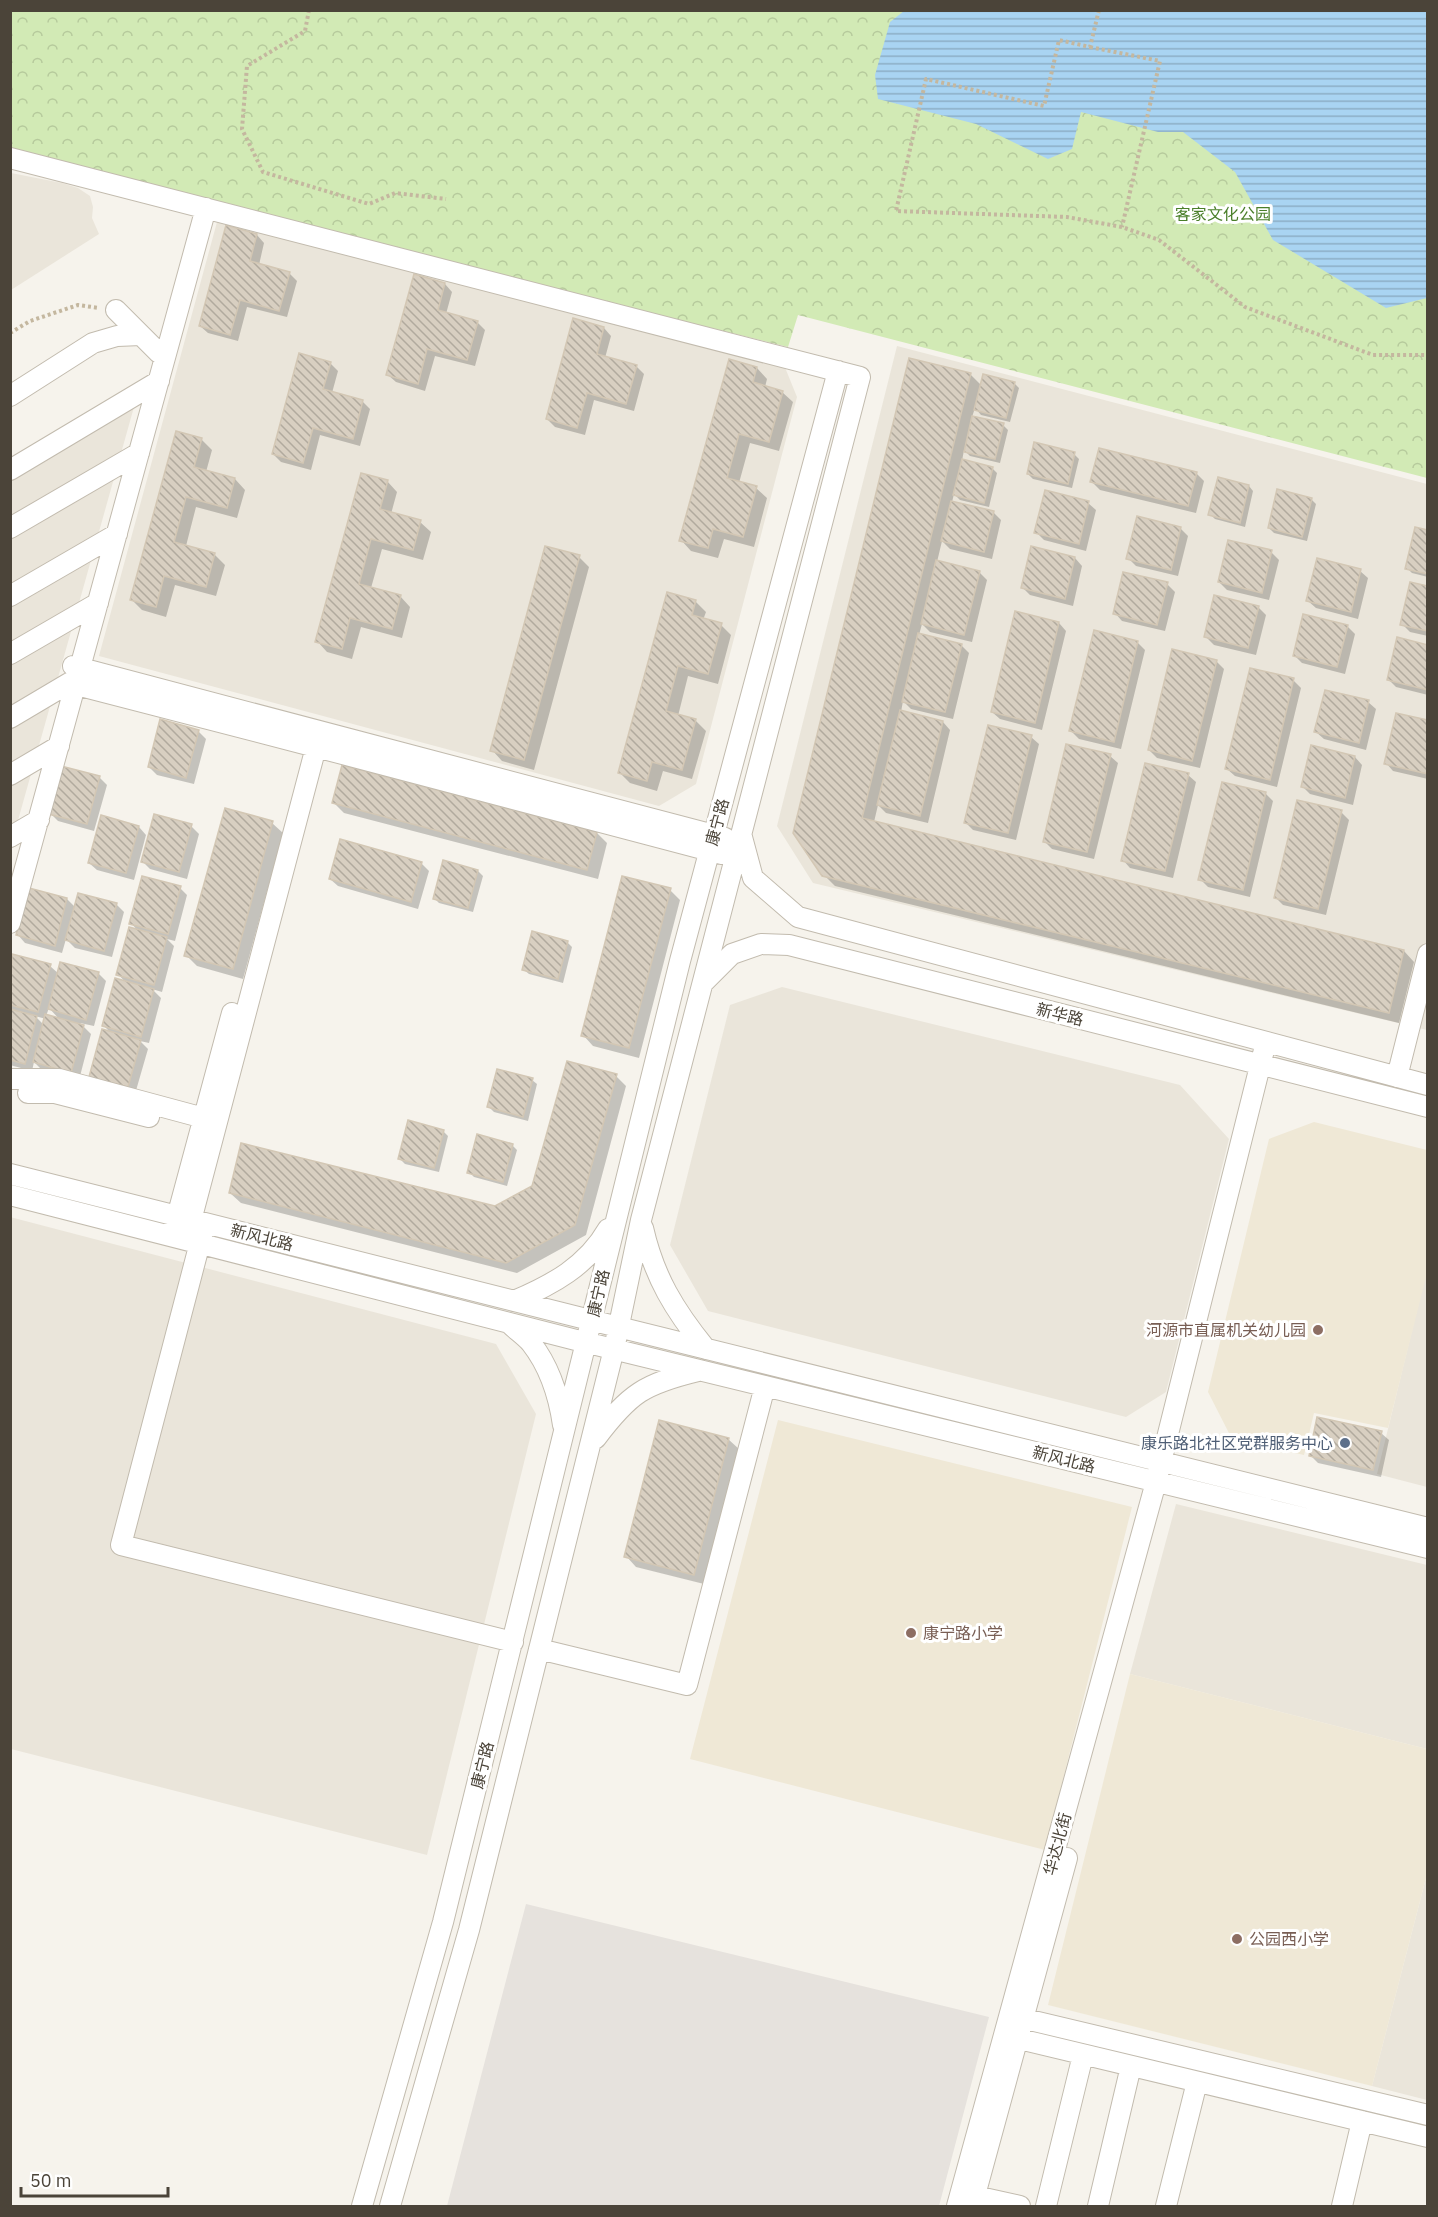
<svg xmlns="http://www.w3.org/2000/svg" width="1438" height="2217" viewBox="0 0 1438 2217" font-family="'IBM Plex Sans','Noto Sans SC',sans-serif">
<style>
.residential{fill:#eae5da}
.industrial{fill:#e6e2dd}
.education{fill:#efe8d6}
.park{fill:url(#park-crowns)}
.water{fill:url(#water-rules)}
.shadow{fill:#0003;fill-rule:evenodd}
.building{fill:url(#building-back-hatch);stroke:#d3c7b4;stroke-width:1.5}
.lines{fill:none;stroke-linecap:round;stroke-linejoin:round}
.minor-casing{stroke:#c2bbae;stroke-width:22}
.path{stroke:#c4b79f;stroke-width:4;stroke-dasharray:3 3;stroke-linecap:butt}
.minor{stroke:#fff;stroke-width:20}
.education-dot{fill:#8d6e63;stroke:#fff;stroke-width:2}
.service-dot{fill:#5c6f8a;stroke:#fff;stroke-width:2}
.labels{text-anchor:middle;stroke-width:6;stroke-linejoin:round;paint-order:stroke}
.park-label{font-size:16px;fill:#4a7f2a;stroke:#fff}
.street-label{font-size:16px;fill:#4b4439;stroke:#fff}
.education-label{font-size:16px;fill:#785e54;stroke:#fff;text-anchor:start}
.service-label{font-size:16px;fill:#4e5e75;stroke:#fff;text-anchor:end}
</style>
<defs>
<pattern id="park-crowns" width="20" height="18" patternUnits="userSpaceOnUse" patternTransform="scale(1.5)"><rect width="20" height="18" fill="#d2eab5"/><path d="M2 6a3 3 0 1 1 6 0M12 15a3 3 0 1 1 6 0" fill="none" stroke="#b6ca9c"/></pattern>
<pattern id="water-rules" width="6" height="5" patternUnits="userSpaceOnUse" patternTransform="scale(1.5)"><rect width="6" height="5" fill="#a9d4f2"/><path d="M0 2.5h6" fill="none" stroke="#8caec5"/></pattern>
<pattern id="building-back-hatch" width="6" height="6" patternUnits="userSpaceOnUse" patternTransform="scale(1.5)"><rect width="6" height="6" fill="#d8cfc1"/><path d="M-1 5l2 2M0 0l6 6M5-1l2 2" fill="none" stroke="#b1aa9e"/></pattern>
</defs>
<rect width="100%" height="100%" fill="#f6f3ec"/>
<path class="residential" d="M 11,173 L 62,183 L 78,188 L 90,196 L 93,207 L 92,218 L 99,234 L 11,290 Z
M 217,222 L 784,365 L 797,397 L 696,784 L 659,806 L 99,656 Z
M 897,346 L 1427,484 L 1427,1030 L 813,883 L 777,826 Z
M 134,407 L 15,831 L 10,833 L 10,481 Z
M 782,987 L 1180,1085 L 1229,1139 L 1166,1392 L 1126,1417 L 708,1311 L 670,1245 L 730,1005 Z
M 10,1217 L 496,1344 L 536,1414 L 427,1855 L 11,1749 Z
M 1427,1269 L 1427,1487 L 1377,1474 Z
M 1176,1504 L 1427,1565 L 1427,1749 L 1130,1674 Z
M 1427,1874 L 1427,2100 L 1372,2086 Z"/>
<path class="industrial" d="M 526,1904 L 989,2017 L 939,2206 L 447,2206 Z"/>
<path class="education" d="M 1314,1122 L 1427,1150 L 1428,1269 L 1388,1428 L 1314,1413 L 1304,1455 L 1232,1439 L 1208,1392 L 1269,1139 Z
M 778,1420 L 1132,1507 L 1045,1850 L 690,1759 Z
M 1130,1674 L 1427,1749 L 1427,1874 L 1372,2086 L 1048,2005 Z"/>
<path class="park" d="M 11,11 L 1427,11 L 1427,478 L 798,315 L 788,347 L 11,154 Z"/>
<path class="water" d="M 904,11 L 1427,11 L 1427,298 L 1386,308 L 1273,240 L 1235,172 L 1183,132 L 1158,132 L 1081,112 L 1072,149 L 1048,159 L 976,124 L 878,99 L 875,75 L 890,22 Z"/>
<path class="shadow" d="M 257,235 L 264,243 L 259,265 L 289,273 L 297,281 L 287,317 L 247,307 L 238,341 L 208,333 L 200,326 Z
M 445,284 L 452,292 L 446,314 L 477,322 L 485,330 L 475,366 L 435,356 L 425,391 L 396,382 L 388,375 Z
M 604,328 L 611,336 L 605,358 L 636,366 L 644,374 L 634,411 L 594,400 L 585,435 L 555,427 L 547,419 Z
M 330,363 L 338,371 L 332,393 L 362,401 L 370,409 L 360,446 L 320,435 L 311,470 L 281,462 L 273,454 Z
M 757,368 L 767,379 L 765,387 L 782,392 L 793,402 L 779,451 L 750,443 L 739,483 L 756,488 L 767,498 L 754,547 L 724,539 L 718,558 L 691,551 L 681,540 Z
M 970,374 L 982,386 L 1014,383 L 1019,388 L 1010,422 L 981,415 L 975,408 L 972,417 L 1003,425 L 1008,430 L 1000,463 L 970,456 L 964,450 L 962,461 L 992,468 L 997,473 L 989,507 L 960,500 L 954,494 L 952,502 L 994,513 L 1001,520 L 992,559 L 950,549 L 942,541 L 937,562 L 979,572 L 987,580 L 972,642 L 930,632 L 922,624 L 919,635 L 961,645 L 969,653 L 953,719 L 911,709 L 903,701 L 901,712 L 943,722 L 950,730 L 928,823 L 886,813 L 878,805 L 874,822 L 1404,951 L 1414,962 L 1399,1023 L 835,886 L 824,875 Z
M 201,439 L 212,450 L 206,472 L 235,479 L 245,490 L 237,518 L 196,507 L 186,546 L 214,554 L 225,565 L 216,596 L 175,585 L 166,617 L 142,610 L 131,599 Z
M 1074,454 L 1079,459 L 1072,488 L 1033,479 L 1028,474 Z
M 1196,473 L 1204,481 L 1196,513 L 1100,490 L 1092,482 Z
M 387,481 L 397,492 L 391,514 L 420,522 L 431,532 L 423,560 L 382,549 L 371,588 L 400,596 L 410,607 L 402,638 L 361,627 L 352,659 L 327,652 L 317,641 Z
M 1249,486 L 1253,491 L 1245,527 L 1215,519 L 1210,514 Z
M 1311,499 L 1316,504 L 1307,541 L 1274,533 L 1269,528 Z
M 1088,503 L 1096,510 L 1086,551 L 1044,540 L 1036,532 Z
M 1180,528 L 1188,536 L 1178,576 L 1136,566 L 1128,558 Z
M 1428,531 L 1428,577 L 1412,573 L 1407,568 Z
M 1271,552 L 1279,560 L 1269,600 L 1227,590 L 1219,582 Z
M 579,557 L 589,567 L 534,770 L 502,761 L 492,750 Z
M 1075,558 L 1082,566 L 1073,606 L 1030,595 L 1023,588 Z
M 1360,571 L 1368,578 L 1358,619 L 1316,608 L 1308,601 Z
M 1167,584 L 1175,592 L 1165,631 L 1122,621 L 1115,613 Z
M 1428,588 L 1428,636 L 1410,632 L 1402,624 Z
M 695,601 L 706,612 L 703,620 L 721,625 L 731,635 L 718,684 L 688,676 L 678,716 L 695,720 L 706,731 L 692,779 L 663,771 L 657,791 L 630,783 L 620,773 Z
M 1258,607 L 1266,615 L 1256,655 L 1214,645 L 1206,637 Z
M 1059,623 L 1066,631 L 1042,730 L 1000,719 L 992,712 Z
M 1347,626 L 1355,634 L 1345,674 L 1302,663 L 1295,656 Z
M 1137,642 L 1145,650 L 1121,749 L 1079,739 L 1071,731 Z
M 1428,646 L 1428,695 L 1396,687 L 1388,679 Z
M 1216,661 L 1224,669 L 1200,768 L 1157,758 L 1149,750 Z
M 1293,680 L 1301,688 L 1277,787 L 1235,776 L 1227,769 Z
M 1368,702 L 1376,709 L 1366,750 L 1324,739 L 1316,732 Z
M 1428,722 L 1428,779 L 1393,771 L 1386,763 Z
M 198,731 L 206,739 L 194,784 L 157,775 L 149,767 Z
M 1031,737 L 1039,744 L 1016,840 L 973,830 L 965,822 Z
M 1110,756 L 1118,763 L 1094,859 L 1052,849 L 1044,841 Z
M 1355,757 L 1362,765 L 1353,805 L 1310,794 L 1303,787 Z
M 1188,775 L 1196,782 L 1173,878 L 1130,868 L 1123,860 Z
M 99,777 L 107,785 L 94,831 L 58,821 L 50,813 Z
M 1223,783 L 1266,794 L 1273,801 L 1250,897 L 1208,887 L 1200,879 Z
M 334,803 L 597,833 L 607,843 L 598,879 L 344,813 Z
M 1341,812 L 1349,820 L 1326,915 L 1283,905 L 1275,897 Z
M 272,823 L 283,833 L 243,979 L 197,966 L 186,955 Z
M 191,826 L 199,834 L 187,879 L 150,869 L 142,861 Z
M 139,827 L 146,835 L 134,880 L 97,870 L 89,863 Z
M 421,863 L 429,871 L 418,909 L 338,886 L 330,879 Z
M 478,871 L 483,876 L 473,912 L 439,903 L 434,898 Z
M 180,888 L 187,895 L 175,941 L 167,939 L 174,946 L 162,992 L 152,989 L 161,998 L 149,1043 L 140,1041 L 148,1049 L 135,1094 L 98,1084 L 91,1077 L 112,1034 L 104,1026 L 126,983 L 118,974 L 138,931 L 131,923 Z
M 670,890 L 680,900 L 639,1058 L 593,1046 L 583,1035 Z
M 67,899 L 76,908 L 116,904 L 124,912 L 112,957 L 75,948 L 66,939 L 62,953 L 25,943 L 18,935 Z
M 567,942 L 572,947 L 563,983 L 529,974 L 524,970 Z
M 13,956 L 50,966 L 59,974 L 98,973 L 106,981 L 94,1026 L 80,1023 L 91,1034 L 79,1080 L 42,1070 L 34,1062 L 32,1071 L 10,1065 L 10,966 ZM 49,1008 L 60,1020 L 46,1016 ZM 35,1016 L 46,1019 L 44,1025 Z
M 616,1076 L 626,1086 L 586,1235 L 517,1273 L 241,1203 L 230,1193 L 495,1208 L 533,1187 Z
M 532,1080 L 537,1084 L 528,1121 L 494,1112 L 489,1107 Z
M 443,1131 L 448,1136 L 439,1172 L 405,1164 L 400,1159 Z
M 512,1145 L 517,1150 L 507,1186 L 474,1177 L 469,1172 Z
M 1381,1433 L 1389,1440 L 1381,1477 L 1318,1463 L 1310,1455 Z
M 728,1439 L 739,1449 L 704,1584 L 636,1567 L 626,1556 Z"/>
<path class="building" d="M 226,225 L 257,234 L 250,261 L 290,272 L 279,311 L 240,300 L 230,335 L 199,326 Z
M 414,274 L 445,283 L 438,310 L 478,321 L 467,360 L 427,349 L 418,384 L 386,375 Z
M 573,318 L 604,327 L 597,354 L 637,365 L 626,404 L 587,393 L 577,428 L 546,419 Z
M 299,353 L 331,362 L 323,389 L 363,400 L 353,439 L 313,428 L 303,463 L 272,454 Z
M 909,358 L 971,373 L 862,818 L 1404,950 L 1389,1013 L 822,876 L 793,833 Z
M 729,359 L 757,367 L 753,382 L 783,391 L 769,442 L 739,434 L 727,478 L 757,486 L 743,537 L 713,529 L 708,548 L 679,541 Z
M 983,374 L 1015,382 L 1006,418 L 974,410 Z
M 972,416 L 1004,423 L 995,459 L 964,452 Z
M 176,431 L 202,438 L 194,467 L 235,478 L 227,508 L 186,497 L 174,542 L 215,553 L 206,587 L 164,576 L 156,607 L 130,600 Z
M 1034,442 L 1075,452 L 1068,484 L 1027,474 Z
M 1099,448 L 1197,472 L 1188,506 L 1090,482 Z
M 962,459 L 993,467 L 984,503 L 953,495 Z
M 361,473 L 388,480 L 380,509 L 421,520 L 413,550 L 371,539 L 359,584 L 401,595 L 392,629 L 350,618 L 342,649 L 315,642 Z
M 1218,477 L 1249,485 L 1240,523 L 1208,515 Z
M 1277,489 L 1312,498 L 1302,537 L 1268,528 Z
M 1045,490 L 1089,501 L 1079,544 L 1034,533 Z
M 951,501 L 994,511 L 984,552 L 941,541 Z
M 1137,516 L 1181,527 L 1171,570 L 1126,559 Z
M 1415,527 L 1428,530 L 1428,574 L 1405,569 Z
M 1228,540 L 1272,550 L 1262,593 L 1218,582 Z
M 545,546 L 580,555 L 524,760 L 490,751 Z
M 1031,546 L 1075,557 L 1065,599 L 1021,588 Z
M 1317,558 L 1361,569 L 1351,612 L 1306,601 Z
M 936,560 L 980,571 L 964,635 L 921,624 Z
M 1123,572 L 1168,582 L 1157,625 L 1113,614 Z
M 1410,582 L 1428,586 L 1428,631 L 1400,625 Z
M 667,592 L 696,600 L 692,615 L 722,623 L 708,674 L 678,666 L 666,711 L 696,719 L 682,770 L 652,762 L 647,781 L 618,773 Z
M 1214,595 L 1259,606 L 1248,648 L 1204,637 Z
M 1015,611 L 1059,622 L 1035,723 L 991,712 Z
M 1303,614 L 1348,625 L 1337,667 L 1293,656 Z
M 1094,630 L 1138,641 L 1114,742 L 1069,731 Z
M 918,633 L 962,644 L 945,712 L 902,702 Z
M 1397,637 L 1428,645 L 1428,690 L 1387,680 Z
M 1172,649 L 1217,660 L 1192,761 L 1148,750 Z
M 1250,668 L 1294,678 L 1270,780 L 1225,769 Z
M 1325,690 L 1369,700 L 1359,743 L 1314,732 Z
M 900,710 L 943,721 L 920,816 L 877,805 Z
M 1396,713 L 1428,720 L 1428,774 L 1384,764 Z
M 160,719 L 199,730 L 186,778 L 148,767 Z
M 988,725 L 1032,735 L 1008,833 L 964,823 Z
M 1066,744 L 1111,754 L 1087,852 L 1043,842 Z
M 1311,745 L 1355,756 L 1345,798 L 1301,787 Z
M 1145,763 L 1189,773 L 1165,871 L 1121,861 Z
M 342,765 L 597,832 L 587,870 L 332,803 Z
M 61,766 L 100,776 L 87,824 L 48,814 Z
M 1222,782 L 1266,792 L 1243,890 L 1198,880 Z
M 1297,800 L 1342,810 L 1318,909 L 1274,898 Z
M 225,808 L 273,821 L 233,969 L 184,956 Z
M 154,814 L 192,824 L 179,872 L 141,862 Z
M 101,815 L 139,826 L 126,873 L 88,863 Z
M 340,839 L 422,862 L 411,902 L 329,879 Z
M 443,860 L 478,870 L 468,908 L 433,899 Z
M 142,876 L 181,886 L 168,934 L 129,924 Z
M 622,876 L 671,888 L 629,1048 L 581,1036 Z
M 29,888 L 67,898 L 55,946 L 16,935 Z
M 78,893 L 117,903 L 104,951 L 65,940 Z
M 129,927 L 167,937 L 154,985 L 116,975 Z
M 532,931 L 568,941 L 558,979 L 522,970 Z
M 12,954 L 51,964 L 38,1012 L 10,1005 Z
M 60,962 L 99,972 L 86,1020 L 48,1009 Z
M 115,978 L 154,989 L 141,1037 L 102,1026 Z
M 10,1009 L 37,1016 L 25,1064 L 10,1060 Z
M 45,1014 L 84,1025 L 71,1073 L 33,1062 Z
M 102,1029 L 141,1040 L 128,1087 L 89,1077 Z
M 567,1061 L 617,1074 L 575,1225 L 506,1263 L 229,1193 L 241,1143 L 495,1206 L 532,1186 Z
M 497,1069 L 533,1078 L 523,1117 L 487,1107 Z
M 408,1120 L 444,1130 L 434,1168 L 398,1159 Z
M 477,1134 L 513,1144 L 503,1182 L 467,1173 Z
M 1317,1417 L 1382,1431 L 1373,1470 L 1309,1456 Z
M 659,1420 L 729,1438 L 694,1575 L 624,1557 Z"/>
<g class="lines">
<g class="minor-casing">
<path id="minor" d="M 10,158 L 860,377 L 641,1220 L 614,1349 L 469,1930 L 390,2206
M 116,310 L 159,353
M 10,396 L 93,343 L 117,336 L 141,335
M 10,470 L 159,381
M 10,528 L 139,453
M 10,596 L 117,534
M 10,654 L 98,603
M 73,666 L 725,838
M 10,718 L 69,683 L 316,747 L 320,735
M 10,775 L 59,746
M 10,837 L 39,820
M 742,837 L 753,878 L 798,917 L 1428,1085
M 10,923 L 206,208
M 703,983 L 732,954 L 761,944 L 789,945 L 1428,1107
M 1397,1077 L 1428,954
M 10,1079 L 59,1079 L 215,1121
M 28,1093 L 55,1093 L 149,1117
M 10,1174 L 582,1318 L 1428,1528
M 10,1195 L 576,1340 L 1428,1548
M 174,1228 L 232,1013
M 643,1228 C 654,1277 675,1311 706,1349
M 203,1231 L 121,1545 L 513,1642
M 188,1232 L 316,747 L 722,854
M 514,1301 C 552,1285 587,1266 608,1229
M 510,1324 C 516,1330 525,1336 531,1343 C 549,1366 559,1397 563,1425
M 596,1438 C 630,1393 644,1384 698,1371
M 539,1649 L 687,1685 L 765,1386
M 1013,2016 L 1428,2115
M 1007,2036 L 1428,2137
M 975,2196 L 1020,2206
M 362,2206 L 443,1922 L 680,961 L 838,371
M 957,2206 L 1156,1482 L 1266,1042
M 972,2206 L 1067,1858
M 1046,2206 L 1083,2055
M 1098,2206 L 1131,2066
M 1166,2206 L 1197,2082
M 1342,2206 L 1362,2121"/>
</g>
<path class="path" d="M 309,10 L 305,31 L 247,66 L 242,129 L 263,172 L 369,204 L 395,193 L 446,199
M 1099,10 L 1090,47 L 1059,40 L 1044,106 L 926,79 L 896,211 L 1067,217 L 1122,227 L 1159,240 L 1245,307 L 1373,355 L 1428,355
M 1090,47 L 1160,61 L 1122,227
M 10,333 L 30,321 L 78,305 L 99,308"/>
<use href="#minor" class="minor"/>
</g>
<g class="education-dot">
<circle cx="1318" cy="1330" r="6"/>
<circle cx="911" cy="1633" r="6"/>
<circle cx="1237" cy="1939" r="6"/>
</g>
<circle class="service-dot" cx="1345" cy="1443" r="6"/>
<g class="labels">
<g class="park-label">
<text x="1223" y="220">客家文化公园</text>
</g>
<g class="street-label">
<text transform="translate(717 822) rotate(-75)" y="6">康宁路</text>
<text transform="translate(1060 1014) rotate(14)" y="6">新华路</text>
<text transform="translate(262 1237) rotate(14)" y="6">新风北路</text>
<text transform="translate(598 1293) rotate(-77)" y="6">康宁路</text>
<text transform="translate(1064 1459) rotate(14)" y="6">新风北路</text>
<text transform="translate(482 1765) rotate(-76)" y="6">康宁路</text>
<text transform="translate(1057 1844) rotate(-75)" y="6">华达北街</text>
</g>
<g class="education-label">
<text x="1306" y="1336" text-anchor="end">河源市直属机关幼儿园</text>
<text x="923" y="1639">康宁路小学</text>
<text x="1249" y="1945">公园西小学</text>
</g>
<g class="service-label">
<text x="1333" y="1449">康乐路北社区党群服务中心</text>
</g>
</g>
<rect width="1438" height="2217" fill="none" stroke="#4b4439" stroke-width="24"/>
<path d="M21 2187v9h147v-9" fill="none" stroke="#4b4439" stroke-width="3"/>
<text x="30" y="2187" font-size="18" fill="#4b4439" stroke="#ffffff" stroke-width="4.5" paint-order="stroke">50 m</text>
</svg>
